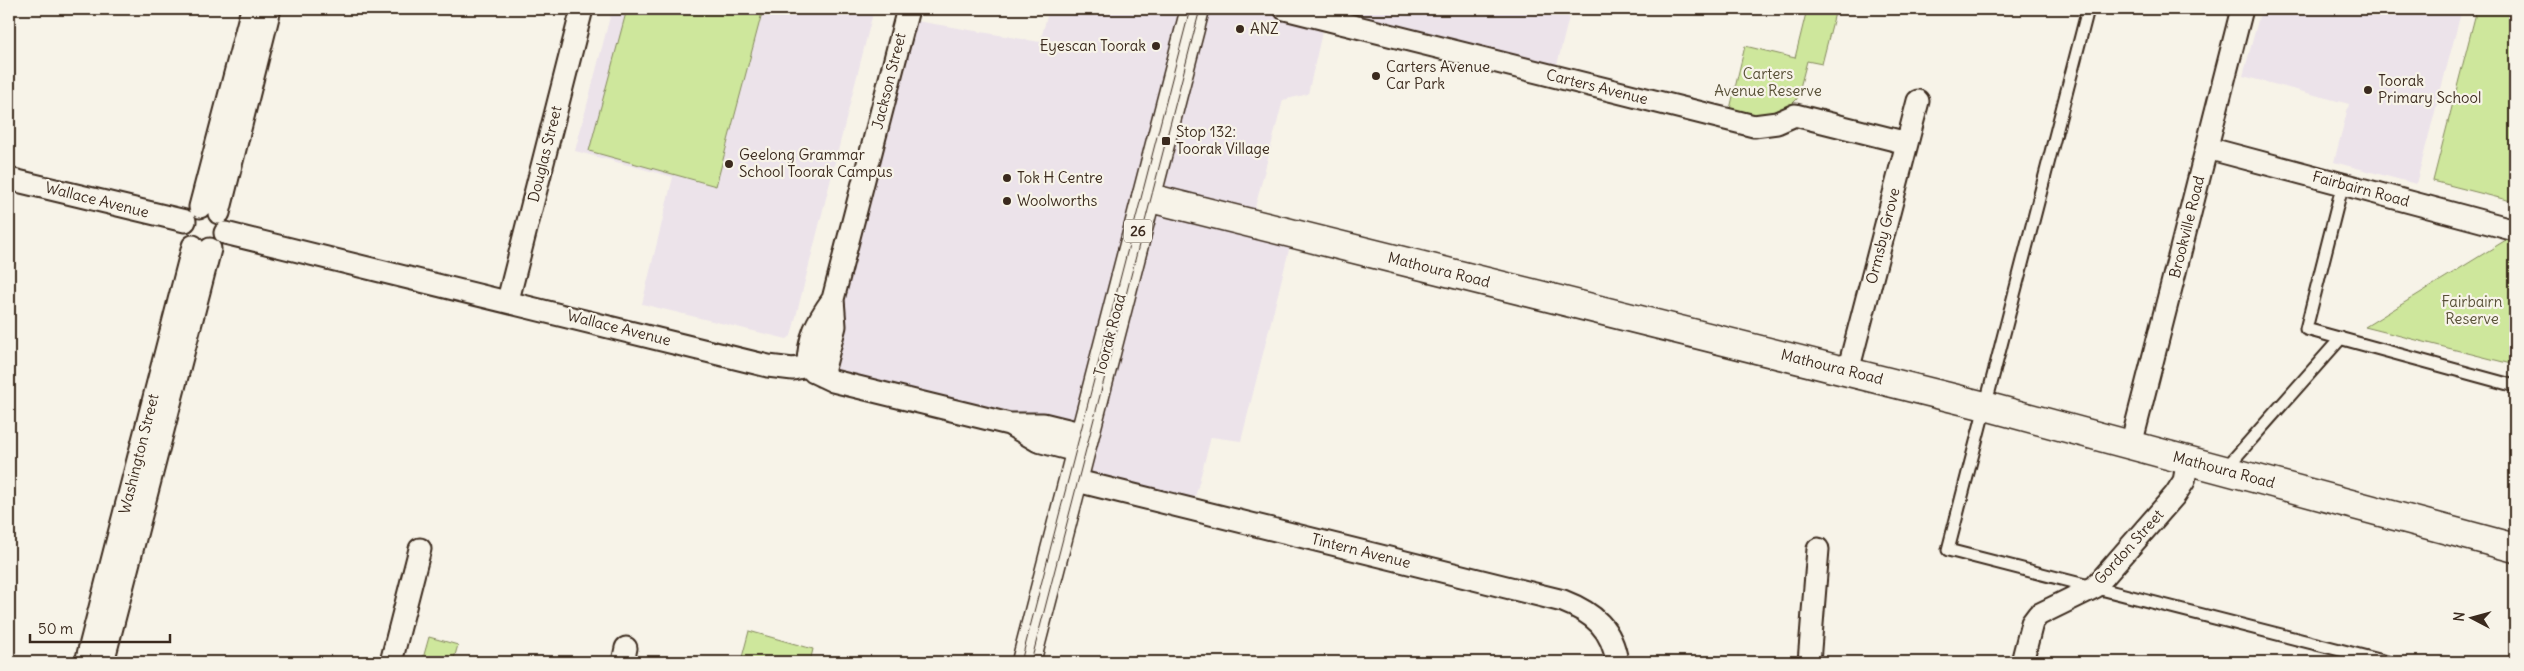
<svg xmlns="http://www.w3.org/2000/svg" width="2524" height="671" viewBox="0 0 2524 671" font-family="Delius,sans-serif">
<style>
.built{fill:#ece3ea}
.green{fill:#cee79c;stroke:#84885d}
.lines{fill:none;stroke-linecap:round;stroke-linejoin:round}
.lane-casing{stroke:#3b2a1e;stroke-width:15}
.street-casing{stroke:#3b2a1e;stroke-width:25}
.secondary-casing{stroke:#3b2a1e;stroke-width:31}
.primary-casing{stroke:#3b2a1e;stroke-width:31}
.lane{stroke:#f7f3e8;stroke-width:11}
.street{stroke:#f7f3e8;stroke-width:21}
.secondary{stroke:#f7f3e8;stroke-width:28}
.primary{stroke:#f7f3e8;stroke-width:28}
.tram{stroke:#3b2a1e;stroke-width:1}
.poi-dot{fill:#3b2a1e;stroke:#f7f3e8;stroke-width:2}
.labels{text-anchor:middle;stroke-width:4.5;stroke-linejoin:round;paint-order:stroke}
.shield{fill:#f7f3e8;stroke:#73665b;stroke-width:1}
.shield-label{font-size:14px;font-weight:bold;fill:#3b2a1e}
.poi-label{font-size:15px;fill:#3b2a1e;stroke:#f7f3e8;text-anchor:start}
.park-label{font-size:15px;fill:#585037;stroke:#f7f3e8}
.street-label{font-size:15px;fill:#3b2a1e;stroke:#f7f3e8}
</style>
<rect width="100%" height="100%" fill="#f7f3e8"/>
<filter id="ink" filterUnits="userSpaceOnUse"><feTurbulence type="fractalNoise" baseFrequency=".02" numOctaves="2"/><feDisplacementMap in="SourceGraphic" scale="10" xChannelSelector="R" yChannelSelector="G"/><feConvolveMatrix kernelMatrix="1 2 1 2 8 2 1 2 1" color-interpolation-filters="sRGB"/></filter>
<g filter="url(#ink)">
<path class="built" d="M 612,9 L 874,9 L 791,336 L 787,339 L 642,304 L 673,177 L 575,151 Z
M 1049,9 L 1571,9 L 1554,77 L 1325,19 L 1308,94 L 1283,100 L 1251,223 L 1293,234 L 1241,441 L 1211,437 L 1192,509 L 1073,480 L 1080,452 L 833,381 L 833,299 L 905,19 L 1040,42 Z
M 2261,9 L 2462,9 L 2416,184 L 2334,162 L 2349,104 L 2243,76 Z"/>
<path class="green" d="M 627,9 L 763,9 L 716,186 L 589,151 Z
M 1807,9 L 1836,9 L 1822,64 L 1807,61 L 1797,99 L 1791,105 L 1758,117 L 1730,109 L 1745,46 L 1795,58 Z
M 2477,9 L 2515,9 L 2515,202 L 2433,181 Z
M 2514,235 L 2515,365 L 2365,327 Z
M 749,631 L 813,649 L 810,662 L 741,661 Z
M 429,637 L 458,645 L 453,662 L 422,662 Z"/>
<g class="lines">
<g class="lane-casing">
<path id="lane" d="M 2088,9 L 1948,550 L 2387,662
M 2343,183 L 2306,329 L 2515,386
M 2225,469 L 2341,338"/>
</g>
<g class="street-casing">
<path id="street" d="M 1285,9 L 1754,126 L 1777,123 L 1795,115 L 1907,143
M 2207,148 L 2515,230
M 9,179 L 185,221
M 200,207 L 252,9
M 219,213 L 270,9
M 225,233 L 768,366 L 793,369 L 808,366 L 814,372 L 833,381 L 1009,424 L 1043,424 L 1084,434
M 508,300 L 582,9
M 808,366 C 808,338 817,321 833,299
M 1848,371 L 1918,101
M 822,376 L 835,326 L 833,299 L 908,9
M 1009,424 L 1038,441 L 1080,452
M 2131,445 L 2242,9
M 1073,480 L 1563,601 C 1594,613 1612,629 1617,662
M 86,662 L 193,246
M 103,662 L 210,249
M 391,662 L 420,549
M 623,662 L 626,648
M 1809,662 L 1818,549
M 2022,662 L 2032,623 L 2038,615 L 2095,587 L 2175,495 L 2184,481 L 2188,460"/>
</g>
<g class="secondary-casing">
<path id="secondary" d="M 1146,197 L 1985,406 L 2515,548"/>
</g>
<g class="primary-casing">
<path id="primary" d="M 1026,662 L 1195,9"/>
</g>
<use href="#lane" class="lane"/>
<use href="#street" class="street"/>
<use href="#secondary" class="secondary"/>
<use href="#primary" class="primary"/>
<path class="tram" d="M 1021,662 L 1190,9
M 1031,662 L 1200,9"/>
</g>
</g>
<g class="poi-dot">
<circle cx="1240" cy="29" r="5"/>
<circle cx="1156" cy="46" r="5"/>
<circle cx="1376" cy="76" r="5"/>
<circle cx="2368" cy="90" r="5"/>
<rect x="1161" y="136" width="10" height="10" rx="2.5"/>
<circle cx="729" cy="164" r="5"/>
<circle cx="1007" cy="178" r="5"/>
<circle cx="1007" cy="201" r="5"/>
</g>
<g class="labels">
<rect class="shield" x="1124" y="219.5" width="28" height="23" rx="4"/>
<g class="shield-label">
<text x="1138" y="236">26</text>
</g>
<g class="poi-label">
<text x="1250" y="34">ANZ</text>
<text x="1146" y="51" text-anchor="end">Eyescan Toorak</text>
<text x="1386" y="72">Carters Avenue<tspan x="1386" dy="17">Car Park</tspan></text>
<text x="2378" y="86">Toorak<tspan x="2378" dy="17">Primary School</tspan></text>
<text x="1176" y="137">Stop 132:<tspan x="1176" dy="17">Toorak Village</tspan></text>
<text x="739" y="160">Geelong Grammar<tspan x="739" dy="17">School Toorak Campus</tspan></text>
<text x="1017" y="183">Tok H Centre</text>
<text x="1017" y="206">Woolworths</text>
</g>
<g class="park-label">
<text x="1768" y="79">Carters<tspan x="1768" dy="17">Avenue Reserve</tspan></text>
<text x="2472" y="307">Fairbairn<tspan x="2472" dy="17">Reserve</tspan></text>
</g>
<g class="street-label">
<text transform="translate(889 81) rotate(-76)" y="5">Jackson Street</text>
<text transform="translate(1597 87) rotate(14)" y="5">Carters Avenue</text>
<text transform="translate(545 154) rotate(-76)" y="5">Douglas Street</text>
<text transform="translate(2361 189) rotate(15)" y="5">Fairbairn Road</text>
<text transform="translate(97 200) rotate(14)" y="5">Wallace Avenue</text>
<text transform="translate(2187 227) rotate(-76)" y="5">Brookville Road</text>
<text transform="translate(1883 236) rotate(-76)" y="5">Ormsby Grove</text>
<text transform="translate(1439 270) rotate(14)" y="5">Mathoura Road</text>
<text transform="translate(619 328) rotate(14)" y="5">Wallace Avenue</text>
<text transform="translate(1110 335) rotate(-75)" y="5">Toorak Road</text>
<text transform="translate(1832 367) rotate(14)" y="5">Mathoura Road</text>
<text transform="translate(139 454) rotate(-76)" y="5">Washington Street</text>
<text transform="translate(2224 470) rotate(15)" y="5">Mathoura Road</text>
<text transform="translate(2129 547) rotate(-48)" y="5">Gordon Street</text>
<text transform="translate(1361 551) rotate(14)" y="5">Tintern Avenue</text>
</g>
</g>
<rect width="2524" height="671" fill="none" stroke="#f7f3e8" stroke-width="30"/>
<rect x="15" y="15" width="2494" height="641" fill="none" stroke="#3b2a1e" stroke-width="2" filter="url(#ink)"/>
<g transform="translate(2472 618) rotate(276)" stroke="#f7f3e8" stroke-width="4" paint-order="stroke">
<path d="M0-4L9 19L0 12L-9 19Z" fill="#3b2a1e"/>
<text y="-8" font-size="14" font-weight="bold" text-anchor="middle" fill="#3b2a1e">N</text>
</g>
<path d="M30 634v8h140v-8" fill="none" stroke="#3b2a1e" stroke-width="2.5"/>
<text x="38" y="634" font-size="15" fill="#3b2a1e" stroke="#f7f3e8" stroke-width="4" paint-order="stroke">50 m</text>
</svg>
